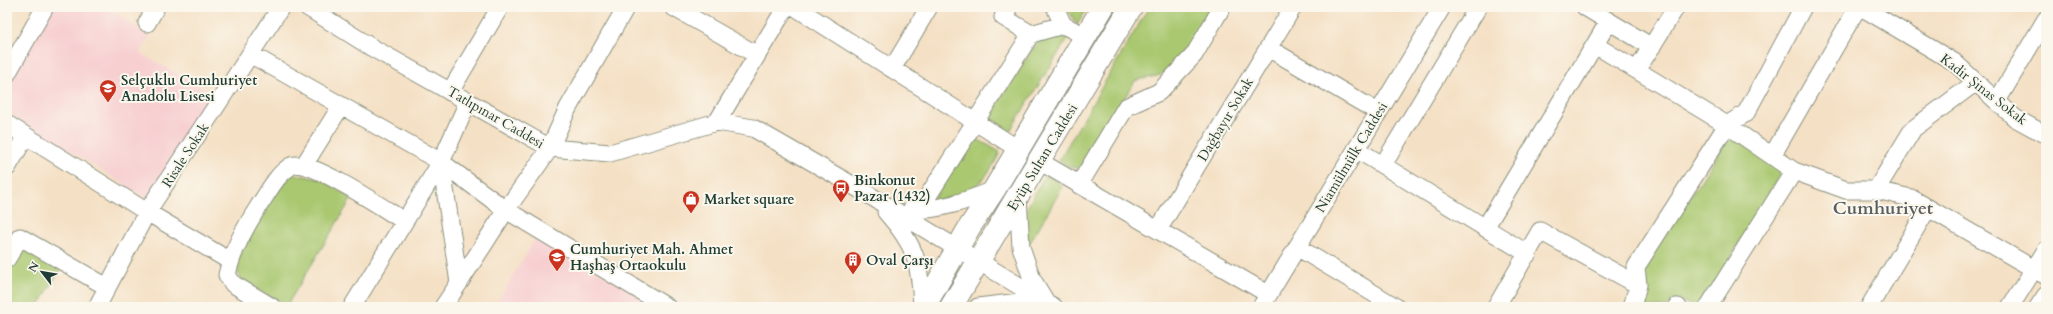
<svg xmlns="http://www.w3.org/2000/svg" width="2053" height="314" viewBox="0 0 2053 314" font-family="Cardo,serif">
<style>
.built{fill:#f7cfd1}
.green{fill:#a9c86f;stroke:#648252}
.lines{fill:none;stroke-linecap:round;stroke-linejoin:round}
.minor-casing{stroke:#8a8e7c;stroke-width:19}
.major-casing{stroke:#8a8e7c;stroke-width:24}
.minor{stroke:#fff;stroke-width:17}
.major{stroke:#fff;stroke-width:22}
.labels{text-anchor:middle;stroke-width:4;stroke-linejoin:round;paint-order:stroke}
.poi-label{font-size:14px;font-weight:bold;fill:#1f3d34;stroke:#fbf7ec;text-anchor:start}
.street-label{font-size:14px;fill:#1f3d34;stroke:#fbf7ec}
.district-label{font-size:18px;font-weight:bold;fill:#595e62;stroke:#fbf7ec}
</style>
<rect width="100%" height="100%" fill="#fbf7ec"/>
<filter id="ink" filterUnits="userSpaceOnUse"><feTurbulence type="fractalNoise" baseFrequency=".025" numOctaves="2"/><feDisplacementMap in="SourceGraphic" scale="8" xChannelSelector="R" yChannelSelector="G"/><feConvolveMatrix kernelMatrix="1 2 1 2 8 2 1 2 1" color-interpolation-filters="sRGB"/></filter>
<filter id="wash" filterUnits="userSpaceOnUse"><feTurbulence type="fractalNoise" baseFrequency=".012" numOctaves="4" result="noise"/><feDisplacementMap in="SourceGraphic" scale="16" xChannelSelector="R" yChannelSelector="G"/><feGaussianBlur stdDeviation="0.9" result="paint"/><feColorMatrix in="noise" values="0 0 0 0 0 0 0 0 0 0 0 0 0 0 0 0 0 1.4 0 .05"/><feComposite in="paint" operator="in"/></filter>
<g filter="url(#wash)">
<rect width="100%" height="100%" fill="#f4e0c4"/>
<path class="built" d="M 54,7 L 107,7 L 150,37 L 140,53 L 215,95 L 148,199 L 7,112 L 7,89 Z
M 537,236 L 658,307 L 494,307 Z"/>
<path class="green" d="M 1066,7 L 1088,7 L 1077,25 Z
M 1149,7 L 1211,7 C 1199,28 1183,62 1162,74 C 1158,77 1142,78 1135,81 L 1081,167 C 1072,170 1067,165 1059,160 Z
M 1053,36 L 1062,36 L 1068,38 L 1010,131 L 989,117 L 1031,51 L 1040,40 Z
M 1731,135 L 1783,170 L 1701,307 L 1694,307 L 1677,299 L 1671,302 L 1667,307 L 1639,307 L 1647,288 L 1643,268 Z
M 975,138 L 1000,152 C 986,184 966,197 932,201 Z
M 294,174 L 323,180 L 352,198 L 287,305 L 242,282 L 235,265 L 275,190 Z
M 1045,175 L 1059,183 L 1062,188 L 1028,246 L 1024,213 Z
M 32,250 L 61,268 L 38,307 L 7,307 L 7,270 L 18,251 Z"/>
</g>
<g filter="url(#ink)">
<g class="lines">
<g class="minor-casing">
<path id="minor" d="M 307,7 L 371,47 L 550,148 L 610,153 L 717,122 L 753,128 L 854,186 L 1054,307
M 673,7 L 757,55
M 795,7 L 1018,149
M 1055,7 L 1063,25
M 1585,7 L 1652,47
M 1861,7 L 1954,62 L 2015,118 L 2046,135
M 147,23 L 156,7
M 1031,34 L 1063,25 L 1085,36
M 1595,45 L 1727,125 L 1746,113 L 1803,7
M 1268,48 L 1378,112
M 250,54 L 441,162 L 506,210 L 667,307
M 892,69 L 929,7
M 1637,70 L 1676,7
M 7,74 L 45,7
M 450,92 L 500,7
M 1997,101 L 2046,19
M 717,122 L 786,7
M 7,124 L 147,212 L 230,261
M 1356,149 L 1528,254
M 1772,156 L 1858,7
M 1039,161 L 1268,294
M 304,165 L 341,106
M 1383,165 L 1478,7
M 7,168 L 26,136
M 1079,185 L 1126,107 L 1159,92 L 1194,55 L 1222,7
M 1876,190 L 1913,129 L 1976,82
M 911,210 C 941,210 966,201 994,190
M 919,210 L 1031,34 L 1003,17 L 1009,7
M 886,212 C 916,246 920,262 922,307
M 1485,228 L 1609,21
M 1158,230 L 1293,7
M 1297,247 L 1396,307
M 7,259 L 20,237 L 107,287
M 459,283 L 506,210 L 550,148 L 568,108 L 626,7
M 97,307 L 147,212 L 281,7
M 272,307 L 233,284 L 227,275 C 232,250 246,226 260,204 C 269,191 277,174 291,166 C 308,157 386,210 404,221
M 352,307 L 441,162
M 443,307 L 459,283 L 441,162 L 468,102
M 978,307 L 1020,302 L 1046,302 L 1032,279 L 1021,247 L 1018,197
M 1261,307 L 1442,7
M 1496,307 L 1540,231 L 1638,285
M 1632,307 L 1638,285 L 1636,267 L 1727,125 L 1794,171
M 1676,307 L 1678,307
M 1708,307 L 1794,171 L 1846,190 L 1876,190 L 1911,198 L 2046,276
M 1869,307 L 1928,208
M 2010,307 L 2046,250
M 2038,307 L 2046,295"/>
</g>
<g class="major-casing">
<path id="major" d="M 924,307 L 969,228 L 994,190 L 1103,7
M 951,307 L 1131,7"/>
</g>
<use href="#minor" class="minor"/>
<use href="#major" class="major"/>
</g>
</g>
<defs>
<g id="school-pin" transform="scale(0.9)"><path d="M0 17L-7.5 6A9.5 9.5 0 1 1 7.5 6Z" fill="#c8321e" stroke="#fbf7ec"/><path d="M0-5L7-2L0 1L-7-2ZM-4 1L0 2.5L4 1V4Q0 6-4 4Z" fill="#fff"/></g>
<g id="bus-pin" transform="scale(0.9)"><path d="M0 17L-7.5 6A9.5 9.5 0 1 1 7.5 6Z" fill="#c8321e" stroke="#fbf7ec"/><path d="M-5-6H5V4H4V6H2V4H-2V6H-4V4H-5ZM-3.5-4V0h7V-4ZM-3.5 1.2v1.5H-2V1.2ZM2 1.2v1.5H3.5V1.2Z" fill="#fff"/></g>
<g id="shop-pin" transform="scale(0.9)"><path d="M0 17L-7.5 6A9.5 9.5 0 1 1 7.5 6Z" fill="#c8321e" stroke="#fbf7ec"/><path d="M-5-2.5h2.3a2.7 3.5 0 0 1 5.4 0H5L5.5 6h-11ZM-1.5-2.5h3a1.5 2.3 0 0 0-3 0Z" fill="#fff"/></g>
<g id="building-pin" transform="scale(0.9)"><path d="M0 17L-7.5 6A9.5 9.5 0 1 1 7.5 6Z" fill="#c8321e" stroke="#fbf7ec"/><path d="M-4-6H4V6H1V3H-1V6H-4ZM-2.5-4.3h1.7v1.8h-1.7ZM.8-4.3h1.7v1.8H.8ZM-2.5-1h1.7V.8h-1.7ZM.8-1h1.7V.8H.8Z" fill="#fff"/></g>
</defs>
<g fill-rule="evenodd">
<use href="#school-pin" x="108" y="88"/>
<use href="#bus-pin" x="841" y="188"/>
<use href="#shop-pin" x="691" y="199"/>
<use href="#school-pin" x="557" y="257"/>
<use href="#building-pin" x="853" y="260"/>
</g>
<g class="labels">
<g class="poi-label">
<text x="121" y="85">Selçuklu Cumhuriyet<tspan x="121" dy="16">Anadolu Lisesi</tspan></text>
<text x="854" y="185">Binkonut<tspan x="854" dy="16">Pazar (1432)</tspan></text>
<text x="704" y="204">Market square</text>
<text x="570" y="254">Cumhuriyet Mah. Ahmet<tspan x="570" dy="16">Haşhaş Ortaokulu</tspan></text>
<text x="866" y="265">Oval Çarşı</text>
</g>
<g class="street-label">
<text transform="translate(1984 89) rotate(38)" y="5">Kadir Şinas Sokak</text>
<text transform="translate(496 117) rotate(30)" y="5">Tatlıpınar Caddesi</text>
<text transform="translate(1225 119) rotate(-59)" y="5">Dağbayır Sokak</text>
<text transform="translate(185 155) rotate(-57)" y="5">Risale Sokak</text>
<text transform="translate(1042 157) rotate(-59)" y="5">Eyüp Sultan Caddesi</text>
<text transform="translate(1351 157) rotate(-59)" y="5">Niamülmülk Caddesi</text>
</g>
<g class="district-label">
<text x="1883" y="214">Cumhuriyet</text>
</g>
</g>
<rect width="2053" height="314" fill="none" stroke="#fbf7ec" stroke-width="24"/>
<g transform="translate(42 272) rotate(301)" stroke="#fbf7ec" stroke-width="3" paint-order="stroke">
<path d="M0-3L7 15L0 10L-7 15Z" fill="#1f3d34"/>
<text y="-6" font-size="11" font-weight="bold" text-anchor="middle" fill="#1f3d34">N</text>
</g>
</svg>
